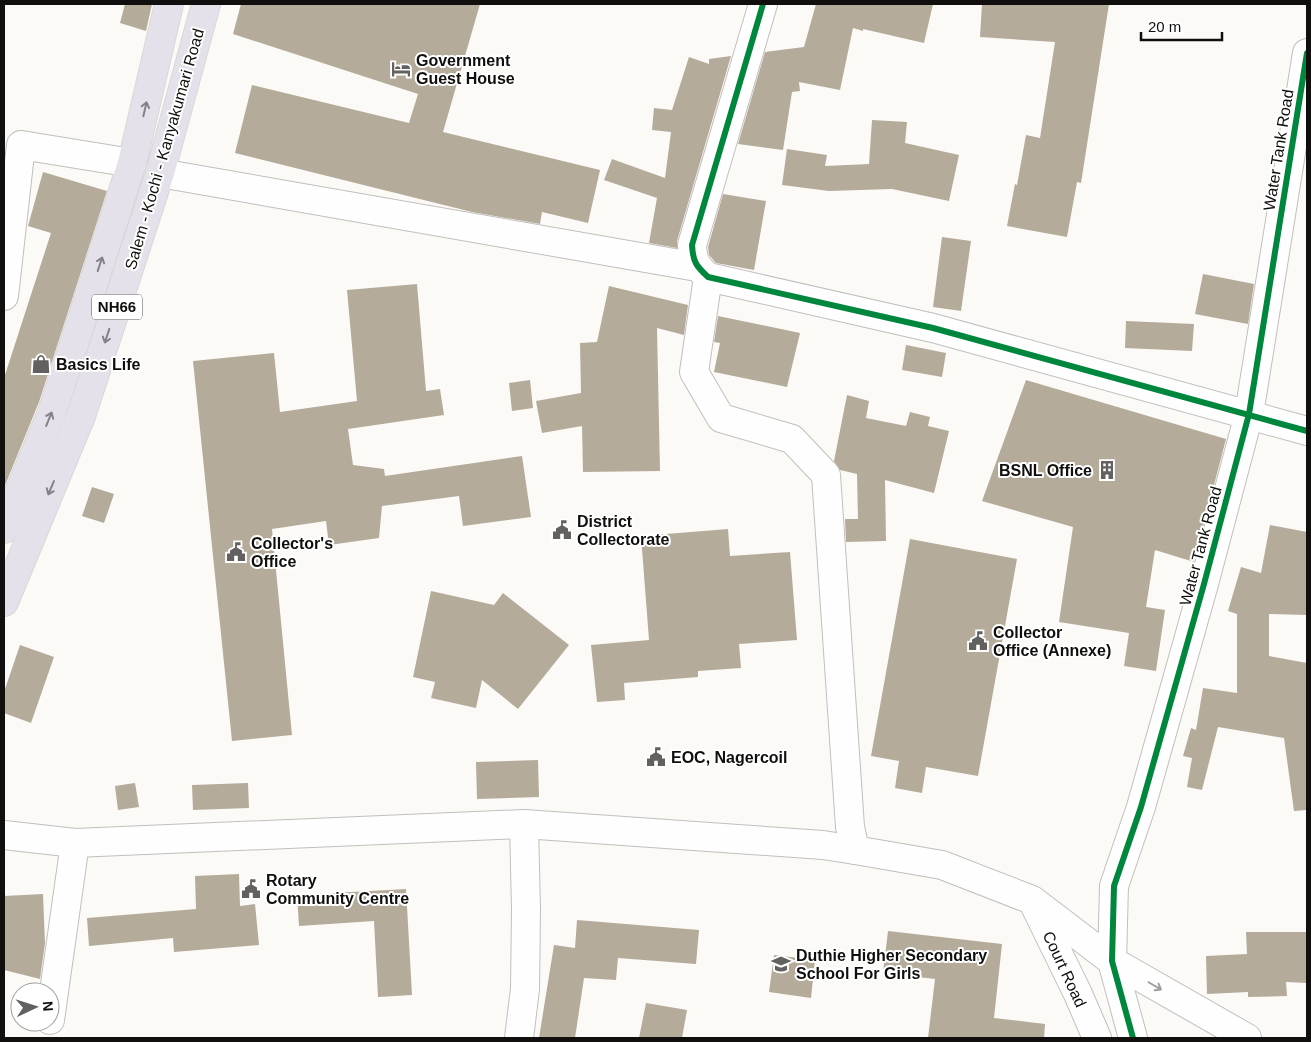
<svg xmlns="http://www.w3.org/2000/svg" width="1311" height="1042" viewBox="0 0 1311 1042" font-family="Arial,sans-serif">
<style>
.building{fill:#b4ab9a}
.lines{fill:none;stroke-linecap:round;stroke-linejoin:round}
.street-casing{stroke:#c1bfbd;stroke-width:30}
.secondary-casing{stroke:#c1bfbd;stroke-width:30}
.highway-casing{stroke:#d8d7d5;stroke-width:30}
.street{stroke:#fffefe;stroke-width:28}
.secondary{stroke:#fffefe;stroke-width:28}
.highway{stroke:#e5e1eb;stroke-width:28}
.cycleway-casing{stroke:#fff;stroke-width:9}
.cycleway{stroke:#00873e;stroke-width:6}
.oneway{stroke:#858287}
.oneway2{stroke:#9f9e9e}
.labels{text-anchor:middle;stroke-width:4;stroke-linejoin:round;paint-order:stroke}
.shield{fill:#fff;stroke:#585756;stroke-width:1}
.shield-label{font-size:15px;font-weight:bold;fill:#100f0d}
.poi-label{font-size:16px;font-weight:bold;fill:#100f0d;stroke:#fff;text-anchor:start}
.street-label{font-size:16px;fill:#100f0d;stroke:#fff}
</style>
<rect width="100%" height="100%" fill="#fcfaf7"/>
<path class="building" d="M 125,4 L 152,4 L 146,31 L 120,23 Z
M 241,4 L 480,4 L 443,132 L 600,170 L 588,223 L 542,212 L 540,224 L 472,212 L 235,153 L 252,85 L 409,123 L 418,94 L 233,34 Z
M 816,4 L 933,4 L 924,43 L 863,29 L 863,31 L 853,28 L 840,90 L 799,82 L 800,91 L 792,92 L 783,150 L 738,144 L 765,52 L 804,47 Z
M 982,4 L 1109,4 L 1081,183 L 1077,182 L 1067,237 L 1007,226 L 1015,184 L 1017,185 L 1026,135 L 1040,138 L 1055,42 L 980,37 Z
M 731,56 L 677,241 L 677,248 L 649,243 L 657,198 L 604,180 L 612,159 L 665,178 L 671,132 L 652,130 L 654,108 L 672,110 L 689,57 L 709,64 L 709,59 Z
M 872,120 L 907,122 L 905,143 L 959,155 L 949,201 L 892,189 L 829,191 L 782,185 L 787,149 L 827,155 L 825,166 L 869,164 Z
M 43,172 L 107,191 L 39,402 L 4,488 L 4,378 L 51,233 L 28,226 Z
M 723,194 L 766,201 L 754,270 L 716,263 L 709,255 L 708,247 Z
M 942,237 L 971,241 L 961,311 L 933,307 Z
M 1203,274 L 1254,284 L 1248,324 L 1195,314 Z
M 417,284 L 426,391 L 440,389 L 444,415 L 348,429 L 353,465 L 384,469 L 385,476 L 522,456 L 531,517 L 463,526 L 459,496 L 382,506 L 379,538 L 329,545 L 326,521 L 272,529 L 292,735 L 232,741 L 193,361 L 274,353 L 280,412 L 357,401 L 347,290 Z
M 609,286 L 688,305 L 684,335 L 657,328 L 660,471 L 583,472 L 582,426 L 542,433 L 536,401 L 581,393 L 580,343 L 597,342 Z
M 718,316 L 800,333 L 787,387 L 714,372 L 720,343 L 714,342 Z
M 1126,321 L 1194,324 L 1192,351 L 1125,348 Z
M 906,345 L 946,353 L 942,377 L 902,370 Z
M 530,380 L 533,408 L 512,411 L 509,383 Z
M 1026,380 L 1226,439 L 1194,562 L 1155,550 L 1146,607 L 1165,610 L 1156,671 L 1124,666 L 1129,633 L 1059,622 L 1073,527 L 982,501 Z
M 847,395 L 869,401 L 866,418 L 906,426 L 910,412 L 930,417 L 928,426 L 949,431 L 934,493 L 885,480 L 886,541 L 846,542 L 845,519 L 858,519 L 857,474 L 840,470 L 834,461 Z
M 92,487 L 114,494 L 104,523 L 82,516 Z
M 1270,525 L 1307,532 L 1307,615 L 1269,614 L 1269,656 L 1307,663 L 1307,810 L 1294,811 L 1284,738 L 1218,727 L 1202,790 L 1187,787 L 1192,758 L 1183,756 L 1191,728 L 1196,730 L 1203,688 L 1237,693 L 1237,614 L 1228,611 L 1241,567 L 1261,573 Z
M 728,529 L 730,556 L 790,552 L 797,640 L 739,644 L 741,668 L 698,671 L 698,677 L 624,683 L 625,700 L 597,702 L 591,645 L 649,640 L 641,536 Z
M 910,539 L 1017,559 L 978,776 L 926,767 L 922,793 L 895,788 L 899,761 L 871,756 Z
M 431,591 L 494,605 L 503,593 L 569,645 L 518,709 L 482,680 L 476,708 L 431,698 L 435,682 L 413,677 Z
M 20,645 L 54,657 L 31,723 L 4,713 L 4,692 Z
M 538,760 L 539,797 L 477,799 L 476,762 Z
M 135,783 L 139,807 L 118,810 L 115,786 Z
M 248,783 L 249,808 L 193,810 L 192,785 Z
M 239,874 L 240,906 L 255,904 L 259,945 L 174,952 L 173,938 L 89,946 L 87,918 L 196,909 L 195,876 Z
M 406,889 L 412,995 L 378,997 L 374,921 L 299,926 L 297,895 Z
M 43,894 L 45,943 L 40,979 L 4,970 L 4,896 Z
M 577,920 L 699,930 L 696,964 L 618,958 L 616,980 L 584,978 L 575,1038 L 539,1038 L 554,945 L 575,948 Z
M 888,931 L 1002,944 L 994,1018 L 1045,1024 L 1044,1038 L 928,1038 L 935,979 L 883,973 Z
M 1246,932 L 1307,932 L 1307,983 L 1286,982 L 1287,996 L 1248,997 L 1248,992 L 1207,994 L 1206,956 L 1247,954 Z
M 774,955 L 815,960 L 811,998 L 769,992 Z
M 646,1003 L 687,1010 L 682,1038 L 639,1038 Z"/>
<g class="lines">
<g class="street-casing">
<path id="street" d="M 763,4 L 692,245 C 693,262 696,266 708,277 L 933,328 L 1307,431
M 160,173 L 697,267
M 708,277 L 694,372 L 721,418 L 792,439 L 826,475 L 850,827 L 855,850
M 4,296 L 21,145 L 132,163
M 50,1020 L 75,843
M 519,1038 L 525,989 L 526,910 L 524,824"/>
</g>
<g class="secondary-casing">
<path id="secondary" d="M 4,835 L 75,843 L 524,824 L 823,845 L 855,850 L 942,865 L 1032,900 L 1112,961 L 1247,1038
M 1035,906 L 1078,994 L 1097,1038
M 1133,1038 L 1112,961 L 1114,886 L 1141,807 L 1204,584 L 1249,414 L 1307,53"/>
</g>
<g class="highway-casing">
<path id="highway" d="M 4,529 L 52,412 L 132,163 L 169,4
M 4,602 L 81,416 L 160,173 L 206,4"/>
</g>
<use href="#street" class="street"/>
<use href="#secondary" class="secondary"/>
<use href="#highway" class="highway"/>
<g class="cycleway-casing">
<path id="cycleway" d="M 763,4 L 692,245 C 693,262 696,266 708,277 L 933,328 L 1307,431
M 1133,1038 L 1112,961 L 1114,886 L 1141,807 L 1204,584 L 1249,414 L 1307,53"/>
</g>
<use href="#cycleway" class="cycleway"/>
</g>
<defs><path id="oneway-shaft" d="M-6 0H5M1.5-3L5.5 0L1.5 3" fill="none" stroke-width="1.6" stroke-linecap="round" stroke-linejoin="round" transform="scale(1.25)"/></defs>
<g class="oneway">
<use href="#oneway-shaft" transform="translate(145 109) rotate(-77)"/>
<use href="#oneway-shaft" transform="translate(100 264) rotate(-72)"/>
<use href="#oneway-shaft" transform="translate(107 336) rotate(108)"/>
<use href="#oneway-shaft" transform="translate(49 419) rotate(-68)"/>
<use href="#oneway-shaft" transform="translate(51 488) rotate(113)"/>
</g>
<use class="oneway2" href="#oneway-shaft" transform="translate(1155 986) rotate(30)"/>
<defs>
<g id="hotel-bare" transform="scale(1.5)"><path d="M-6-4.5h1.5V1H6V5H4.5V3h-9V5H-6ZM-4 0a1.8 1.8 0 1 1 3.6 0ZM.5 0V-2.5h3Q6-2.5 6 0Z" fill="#63615f" stroke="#fff" stroke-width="2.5" paint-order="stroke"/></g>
<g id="shop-bare" transform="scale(1.5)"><path d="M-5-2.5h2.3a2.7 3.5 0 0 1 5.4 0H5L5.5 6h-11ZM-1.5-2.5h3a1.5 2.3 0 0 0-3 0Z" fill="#63615f" stroke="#fff" stroke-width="2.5" paint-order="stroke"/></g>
<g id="building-bare" transform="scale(1.5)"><path d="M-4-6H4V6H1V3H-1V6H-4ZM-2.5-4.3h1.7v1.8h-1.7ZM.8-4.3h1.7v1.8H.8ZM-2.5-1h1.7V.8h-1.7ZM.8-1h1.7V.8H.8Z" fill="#63615f" stroke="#fff" stroke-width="2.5" paint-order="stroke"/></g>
<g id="civic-bare" transform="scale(1.5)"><path d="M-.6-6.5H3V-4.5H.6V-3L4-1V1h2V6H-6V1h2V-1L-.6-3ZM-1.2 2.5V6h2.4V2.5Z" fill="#63615f" stroke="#fff" stroke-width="2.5" paint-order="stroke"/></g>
<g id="school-bare" transform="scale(1.5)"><path d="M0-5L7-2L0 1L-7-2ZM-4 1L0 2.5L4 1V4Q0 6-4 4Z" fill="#63615f" stroke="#fff" stroke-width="2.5" paint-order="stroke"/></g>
</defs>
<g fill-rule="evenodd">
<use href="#hotel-bare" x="401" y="69"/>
<use href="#shop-bare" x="41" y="364"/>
<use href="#building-bare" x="1107" y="470"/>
<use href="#civic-bare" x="562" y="530"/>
<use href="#civic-bare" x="236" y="552"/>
<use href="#civic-bare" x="978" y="641"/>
<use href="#civic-bare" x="656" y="757"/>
<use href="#civic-bare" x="251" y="889"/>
<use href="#school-bare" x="781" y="964"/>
</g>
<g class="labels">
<rect class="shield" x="92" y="294.5" width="50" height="25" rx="4"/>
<g class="shield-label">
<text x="117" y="312">NH66</text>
</g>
<g class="poi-label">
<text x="416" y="66">Government<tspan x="416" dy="18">Guest House</tspan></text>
<text x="56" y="370">Basics Life</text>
<text x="1092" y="476" text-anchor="end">BSNL Office</text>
<text x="577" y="527">District<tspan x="577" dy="18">Collectorate</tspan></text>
<text x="251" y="549">Collector's<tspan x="251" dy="18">Office</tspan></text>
<text x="993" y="638">Collector<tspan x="993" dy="18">Office (Annexe)</tspan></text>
<text x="671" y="763">EOC, Nagercoil</text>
<text x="266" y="886">Rotary<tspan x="266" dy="18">Community Centre</tspan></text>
<text x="796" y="961">Duthie Higher Secondary<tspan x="796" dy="18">School For Girls</tspan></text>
</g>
<g class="street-label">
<text transform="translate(164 149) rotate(-74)" y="6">Salem - Kochi - Kanyakumari Road</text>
<text transform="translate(1278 150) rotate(-81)" y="6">Water Tank Road</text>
<text transform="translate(1200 546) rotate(-75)" y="6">Water Tank Road</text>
<text transform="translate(1065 969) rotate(65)" y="6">Court Road</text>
</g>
</g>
<rect width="1311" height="1042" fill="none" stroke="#100f0d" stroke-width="10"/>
<g transform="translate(35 1007) rotate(86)"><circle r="24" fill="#ffffff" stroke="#9f9f9e"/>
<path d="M0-4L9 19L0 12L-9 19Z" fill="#63615f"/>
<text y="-8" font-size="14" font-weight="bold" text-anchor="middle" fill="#100f0d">N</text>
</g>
<path d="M1141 32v8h81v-8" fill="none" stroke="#100f0d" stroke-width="2.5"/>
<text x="1148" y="32" font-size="15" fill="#100f0d" stroke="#ffffff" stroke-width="4" paint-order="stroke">20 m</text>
</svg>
